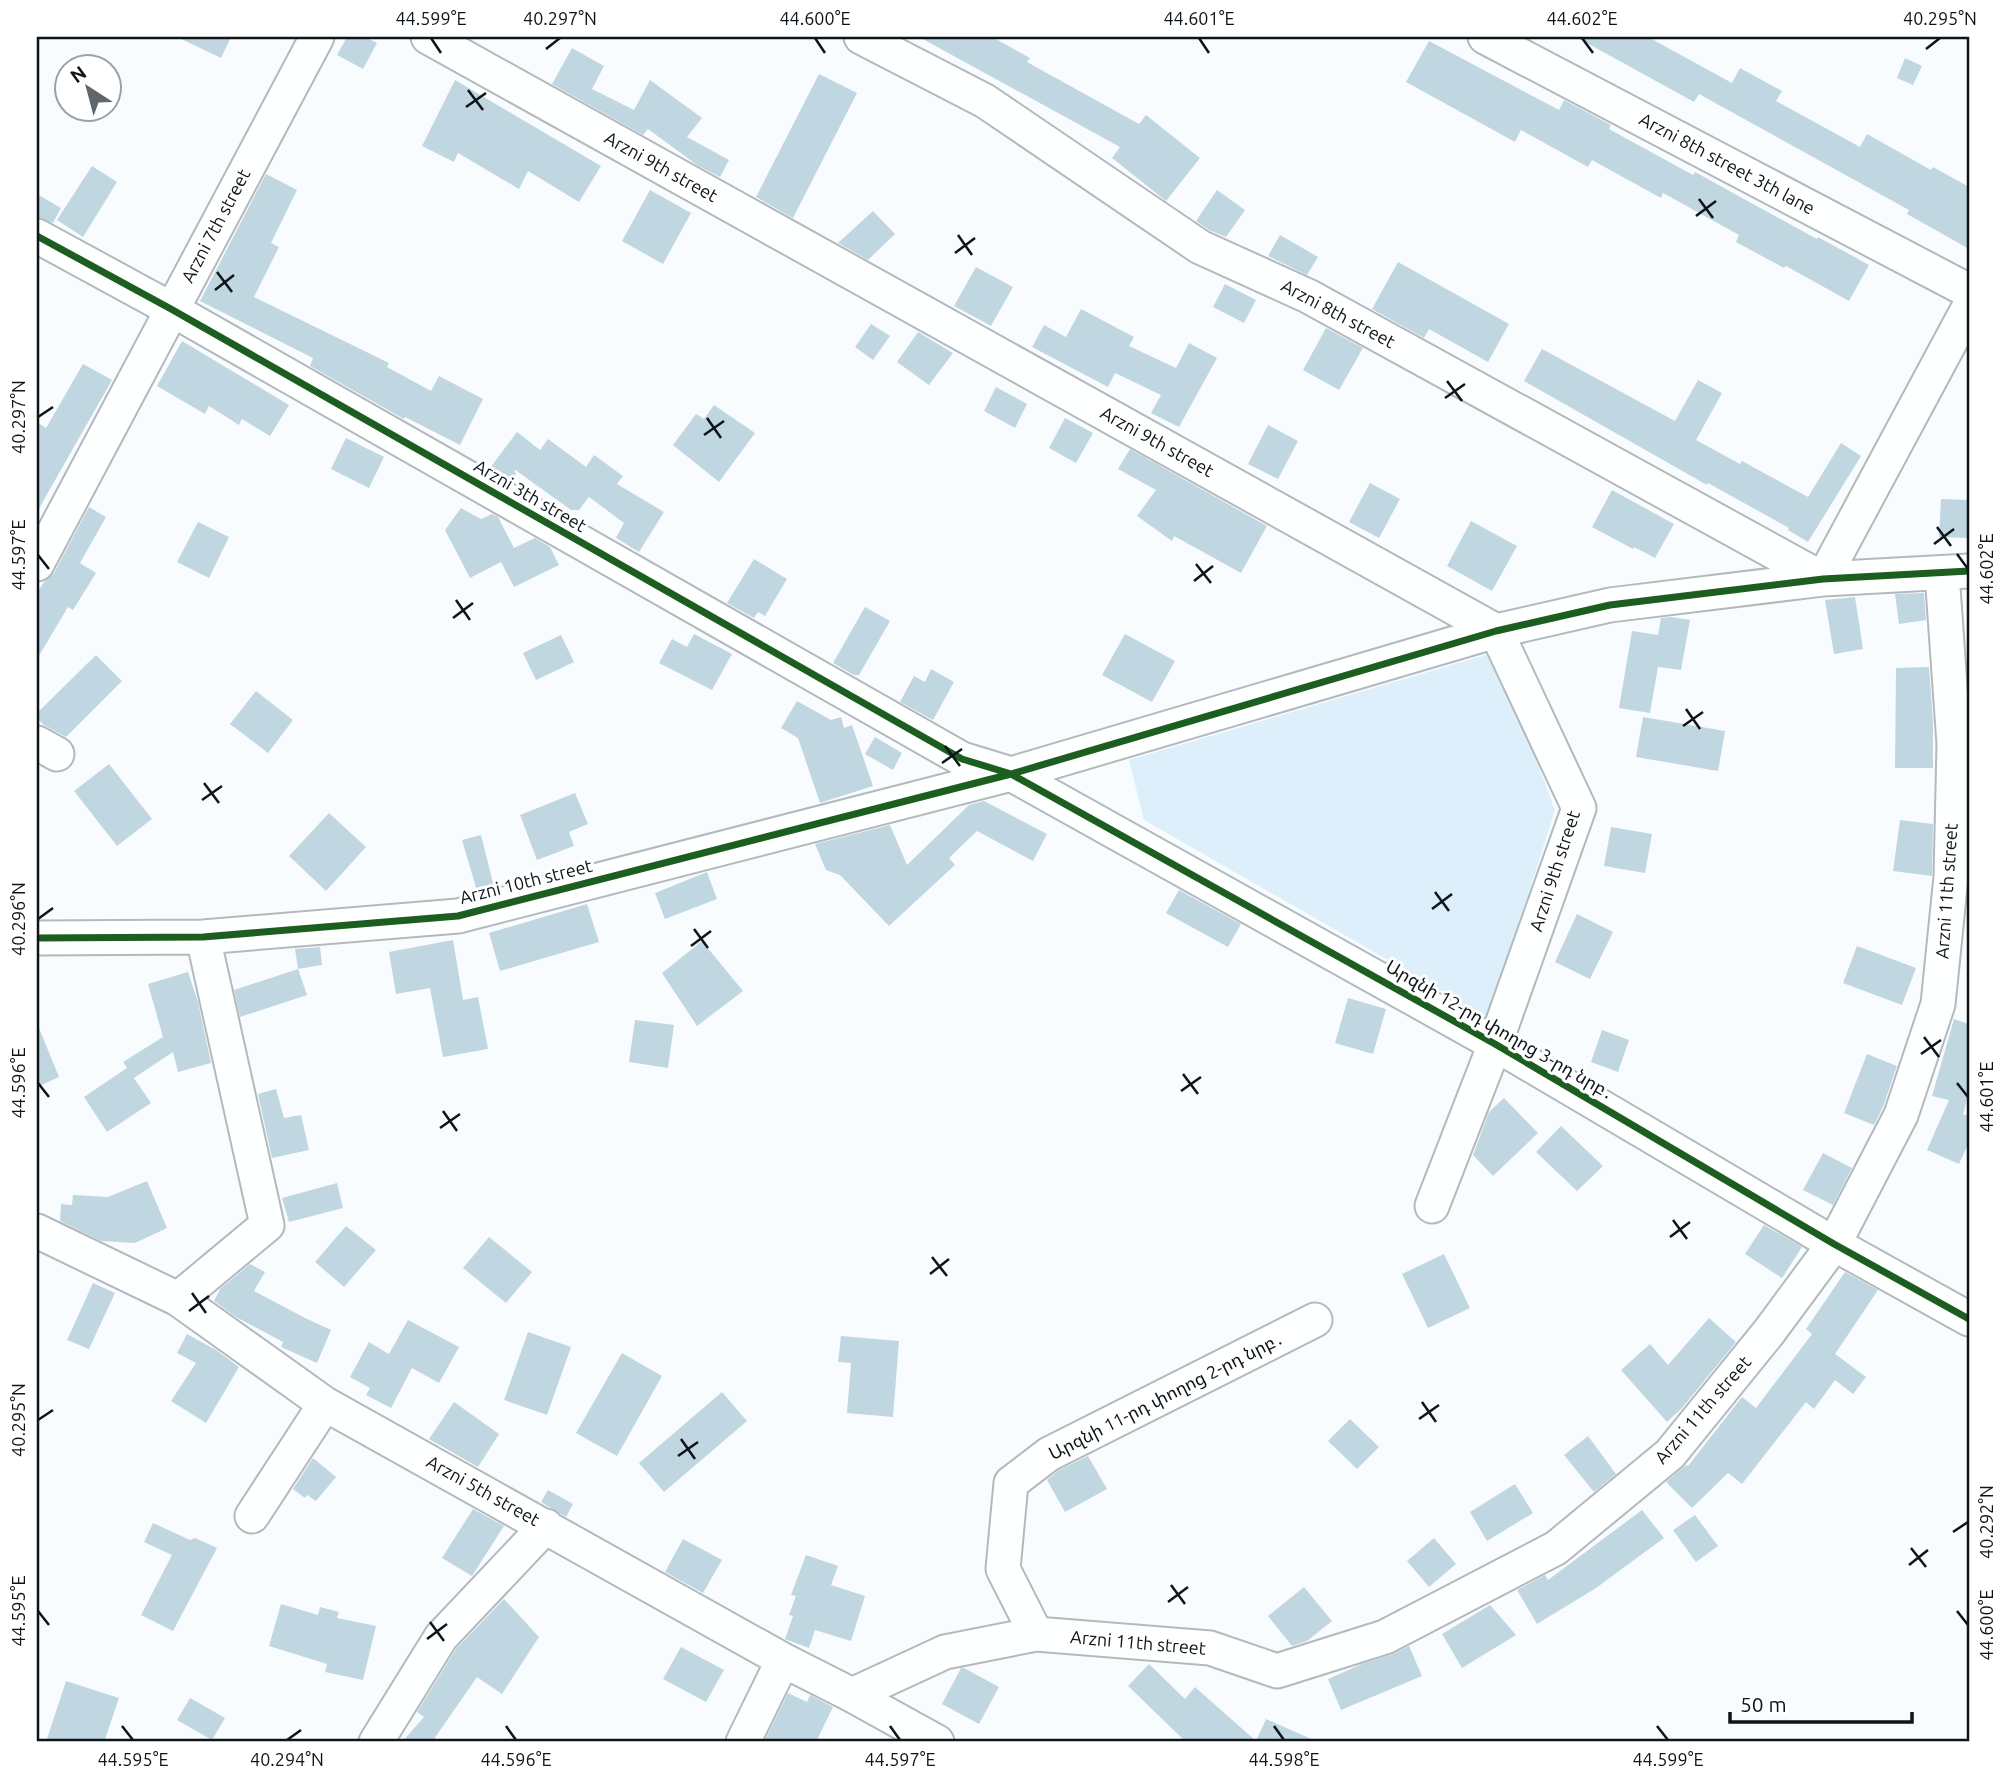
<svg xmlns="http://www.w3.org/2000/svg" width="2006" height="1779" viewBox="0 0 2006 1779" font-family="Ubuntu,'Noto Sans Armenian',sans-serif">
<style>
.green{fill:#dceffa}
.building{fill:#c0d6e1}
.lines{fill:none;stroke-linecap:round;stroke-linejoin:round}
.minor-casing{stroke:#b3b9bc;stroke-width:37}
.minor{stroke:#feffff;stroke-width:33}
.cycleway-casing{stroke:#fff;stroke-width:11}
.cycleway{stroke:#1b5e20;stroke-width:7}
.ticks{fill:none;stroke:#0d151a;stroke-width:2.5}
.labels{text-anchor:middle;stroke-width:6;stroke-linejoin:round;paint-order:stroke}
.street-label{font-size:18px;fill:#0d151a;stroke:#fff}
.neatline{fill:none;stroke:#0d151a;stroke-width:2.5}
.ticks-label{font-size:18px;text-anchor:middle;fill:#0d151a}
</style>
<rect width="100%" height="100%" fill="#f9fcfe"/>
<path class="green" d="M 1496,652 L 1555,810 L 1489,1018 L 1144,820 L 1129,760 Z"/>
<path class="building" d="M 177,37 L 231,37 L 221,58 Z
M 347,37 L 365,37 L 377,43 L 363,69 L 337,55 Z
M 919,37 L 992,37 L 1030,58 L 1027,62 L 1139,124 L 1146,115 L 1200,158 L 1166,201 L 1112,158 L 1120,147 Z
M 1576,37 L 1648,37 L 1732,83 L 1740,68 L 1782,91 L 1776,101 L 1860,147 L 1867,134 L 1931,170 L 1933,167 L 1969,187 L 1969,249 L 1907,214 L 1909,210 L 1699,94 L 1694,102 Z
M 1429,41 L 1559,110 L 1564,100 L 1611,125 L 1609,129 L 1693,175 L 1695,172 L 1817,239 L 1818,237 L 1869,265 L 1849,301 L 1786,266 L 1784,268 L 1736,242 L 1739,235 L 1663,193 L 1661,198 L 1592,160 L 1588,167 L 1521,130 L 1515,142 L 1406,82 Z
M 572,48 L 604,66 L 592,89 L 634,110 L 650,80 L 702,118 L 687,137 L 729,160 L 720,177 L 697,165 L 648,129 L 643,135 L 552,84 Z
M 1905,58 L 1922,66 L 1913,85 L 1897,78 Z
M 819,74 L 857,93 L 793,218 L 756,197 Z
M 455,80 L 601,166 L 579,202 L 528,171 L 519,189 L 458,153 L 454,162 L 422,146 Z
M 92,166 L 117,182 L 83,237 L 57,220 Z
M 266,174 L 297,190 L 271,243 L 279,247 L 254,297 L 389,363 L 387,367 L 431,391 L 439,376 L 483,399 L 460,445 L 405,417 L 404,419 L 310,366 L 313,358 L 200,301 Z
M 650,190 L 691,213 L 663,264 L 622,241 Z
M 1217,190 L 1245,210 L 1226,237 L 1209,230 L 1196,221 Z
M 37,194 L 61,208 L 53,223 L 37,217 Z
M 873,211 L 895,234 L 868,260 L 838,243 Z
M 1280,235 L 1318,257 L 1307,275 L 1268,256 Z
M 1398,262 L 1509,324 L 1488,362 L 1429,329 L 1424,338 L 1372,309 Z
M 976,267 L 1013,287 L 991,326 L 954,306 Z
M 1225,284 L 1256,300 L 1244,323 L 1213,307 Z
M 1081,309 L 1134,337 L 1129,346 L 1176,368 L 1189,343 L 1217,358 L 1179,427 L 1151,413 L 1161,395 L 1115,373 L 1108,387 L 1032,347 L 1044,325 L 1066,337 Z
M 871,324 L 890,336 L 873,360 L 855,347 Z
M 1326,328 L 1363,348 L 1339,390 L 1303,370 Z
M 918,332 L 953,353 L 929,385 L 897,362 Z
M 182,341 L 289,405 L 270,436 L 242,419 L 239,425 L 209,406 L 205,414 L 157,386 Z
M 1542,349 L 1675,421 L 1698,380 L 1722,393 L 1696,440 L 1740,464 L 1742,461 L 1808,497 L 1841,443 L 1861,456 L 1808,542 L 1788,530 L 1789,528 L 1708,483 L 1707,485 L 1524,381 Z
M 83,364 L 112,380 L 37,512 L 37,422 L 46,428 Z
M 996,387 L 1027,404 L 1015,428 L 984,411 Z
M 714,405 L 755,433 L 719,482 L 673,445 L 696,414 L 704,419 Z
M 1065,418 L 1093,433 L 1076,463 L 1049,448 Z
M 1268,425 L 1298,441 L 1278,479 L 1248,464 Z
M 517,432 L 540,450 L 548,439 L 586,467 L 594,455 L 623,476 L 617,484 L 664,512 L 639,552 L 616,538 L 624,523 L 589,497 L 579,510 L 571,510 L 514,469 L 516,474 L 511,480 L 490,468 Z
M 346,438 L 384,457 L 369,488 L 331,469 Z
M 1130,449 L 1267,526 L 1241,573 L 1174,536 L 1172,541 L 1137,516 L 1156,490 L 1118,469 Z
M 1370,483 L 1400,499 L 1379,538 L 1349,522 Z
M 1612,490 L 1674,524 L 1655,558 L 1634,547 L 1633,549 L 1592,527 Z
M 1941,499 L 1969,500 L 1969,538 L 1939,537 Z
M 89,507 L 106,517 L 80,563 L 96,573 L 73,610 L 68,607 L 37,659 L 37,593 L 44,582 L 54,573 Z
M 461,508 L 481,519 L 492,514 L 498,517 L 514,548 L 535,538 L 550,547 L 559,565 L 514,587 L 501,562 L 470,578 L 445,530 Z
M 1471,521 L 1517,546 L 1492,591 L 1447,566 Z
M 198,522 L 229,537 L 209,578 L 177,562 Z
M 754,559 L 787,579 L 765,616 L 758,612 L 754,618 L 727,603 Z
M 1924,593 L 1926,620 L 1899,624 L 1895,594 Z
M 1855,597 L 1863,649 L 1834,654 L 1825,600 Z
M 865,607 L 890,621 L 859,675 L 854,675 L 833,663 Z
M 1671,617 L 1690,620 L 1681,670 L 1658,667 L 1650,713 L 1619,708 L 1632,631 L 1658,635 L 1661,618 Z
M 694,634 L 732,654 L 712,690 L 659,663 L 672,639 L 687,647 Z
M 1125,634 L 1175,661 L 1152,702 L 1102,675 Z
M 561,635 L 574,662 L 536,680 L 523,653 Z
M 96,655 L 122,681 L 66,737 L 44,725 L 37,718 L 37,713 Z
M 1929,667 L 1933,721 L 1933,768 L 1895,768 L 1896,668 Z
M 931,669 L 954,682 L 933,720 L 900,702 L 914,676 L 925,682 Z
M 256,691 L 293,720 L 268,753 L 230,724 Z
M 797,701 L 831,720 L 841,717 L 844,728 L 852,725 L 873,786 L 820,803 L 798,738 L 781,728 Z
M 1643,717 L 1725,731 L 1718,771 L 1636,757 Z
M 875,737 L 902,753 L 893,770 L 865,754 Z
M 109,764 L 152,819 L 117,846 L 74,791 Z
M 575,793 L 588,824 L 569,832 L 574,846 L 537,860 L 520,815 Z
M 984,801 L 1047,834 L 1033,861 L 977,831 L 949,858 L 955,865 L 889,926 L 840,875 L 826,870 L 815,844 L 890,825 L 907,865 L 969,805 Z
M 329,813 L 366,847 L 326,891 L 289,856 Z
M 1900,820 L 1933,824 L 1932,876 L 1893,871 Z
M 1611,827 L 1652,834 L 1645,873 L 1604,866 Z
M 481,835 L 494,887 L 477,891 L 462,840 Z
M 707,872 L 717,899 L 665,919 L 655,893 Z
M 1179,890 L 1241,924 L 1228,947 L 1166,913 Z
M 587,904 L 599,942 L 500,971 L 489,933 Z
M 1577,914 L 1613,932 L 1590,979 L 1555,962 Z
M 453,940 L 463,1000 L 478,997 L 488,1049 L 443,1057 L 430,988 L 396,994 L 389,952 Z
M 702,941 L 743,991 L 697,1026 L 662,973 Z
M 1857,946 L 1916,968 L 1902,1005 L 1843,983 Z
M 320,947 L 322,965 L 298,969 L 295,949 Z
M 298,969 L 307,995 L 240,1017 L 234,990 Z
M 188,972 L 198,1002 L 211,1063 L 178,1072 L 173,1052 L 134,1078 L 151,1103 L 107,1132 L 84,1097 L 127,1068 L 123,1062 L 163,1037 L 148,984 Z
M 1348,998 L 1386,1009 L 1373,1054 L 1335,1043 Z
M 1954,1019 L 1969,1024 L 1969,1093 L 1963,1114 L 1969,1116 L 1969,1142 L 1959,1164 L 1927,1150 L 1949,1100 L 1932,1096 Z
M 635,1020 L 674,1025 L 668,1068 L 629,1062 Z
M 37,1023 L 59,1077 L 37,1087 Z
M 1602,1030 L 1629,1040 L 1618,1072 L 1591,1062 Z
M 1867,1054 L 1897,1066 L 1883,1107 L 1874,1125 L 1844,1113 Z
M 276,1089 L 284,1118 L 301,1115 L 309,1150 L 272,1158 L 258,1094 Z
M 1504,1098 L 1538,1133 L 1493,1176 L 1473,1155 L 1489,1112 Z
M 1561,1126 L 1603,1166 L 1577,1191 L 1536,1152 Z
M 1823,1153 L 1852,1168 L 1833,1205 L 1803,1190 Z
M 147,1181 L 167,1228 L 135,1243 L 101,1241 L 60,1221 L 61,1204 L 72,1205 L 73,1195 L 108,1197 Z
M 337,1183 L 343,1208 L 289,1222 L 282,1198 Z
M 1764,1225 L 1802,1247 L 1782,1278 L 1745,1254 Z
M 346,1226 L 376,1250 L 344,1287 L 315,1262 Z
M 489,1237 L 532,1272 L 506,1303 L 463,1268 Z
M 1444,1254 L 1470,1308 L 1428,1328 L 1402,1274 Z
M 250,1264 L 265,1272 L 254,1291 L 305,1318 L 331,1330 L 317,1363 L 281,1347 L 283,1342 L 236,1317 L 214,1301 L 220,1289 Z
M 1845,1272 L 1878,1290 L 1835,1354 L 1866,1377 L 1853,1394 L 1835,1380 L 1814,1409 L 1806,1402 L 1742,1484 L 1728,1473 L 1692,1508 L 1666,1482 L 1686,1465 L 1688,1466 L 1742,1397 L 1756,1408 L 1812,1334 L 1806,1329 Z
M 93,1283 L 115,1293 L 89,1349 L 67,1340 Z
M 1709,1318 L 1736,1342 L 1682,1408 L 1667,1422 L 1621,1370 L 1650,1344 L 1668,1365 Z
M 408,1320 L 459,1347 L 439,1383 L 412,1368 L 391,1408 L 366,1395 L 370,1388 L 350,1377 L 369,1342 L 389,1354 Z
M 528,1332 L 571,1347 L 547,1415 L 504,1400 Z
M 187,1334 L 216,1350 L 239,1367 L 206,1423 L 171,1401 L 196,1363 L 177,1353 Z
M 841,1336 L 899,1341 L 893,1417 L 847,1413 L 851,1363 L 838,1362 Z
M 622,1353 L 662,1376 L 617,1456 L 576,1433 Z
M 722,1392 L 747,1421 L 664,1492 L 639,1463 Z
M 454,1402 L 499,1434 L 478,1467 L 429,1439 Z
M 1350,1419 L 1379,1447 L 1357,1469 L 1328,1441 Z
M 1588,1436 L 1616,1474 L 1594,1492 L 1564,1455 Z
M 1088,1456 L 1107,1489 L 1065,1512 L 1047,1480 L 1059,1470 Z
M 313,1458 L 336,1477 L 316,1501 L 307,1495 L 305,1498 L 293,1489 Z
M 1515,1484 L 1533,1513 L 1487,1541 L 1470,1512 Z
M 548,1490 L 573,1504 L 566,1517 L 541,1502 Z
M 473,1509 L 504,1526 L 472,1576 L 442,1558 Z
M 1642,1510 L 1664,1538 L 1596,1588 L 1537,1624 L 1517,1590 L 1545,1575 L 1548,1580 Z
M 1695,1515 L 1718,1546 L 1696,1562 L 1673,1530 Z
M 153,1523 L 190,1540 L 195,1538 L 217,1548 L 173,1631 L 141,1615 L 172,1555 L 144,1542 Z
M 1434,1538 L 1456,1564 L 1429,1587 L 1407,1561 Z
M 683,1539 L 722,1560 L 703,1593 L 665,1572 Z
M 806,1555 L 838,1566 L 831,1585 L 865,1596 L 851,1641 L 815,1630 L 809,1648 L 785,1639 L 793,1616 L 789,1615 L 796,1596 L 791,1595 Z
M 1304,1587 L 1332,1621 L 1307,1641 L 1292,1646 L 1268,1616 Z
M 504,1599 L 539,1637 L 502,1694 L 477,1677 L 432,1742 L 402,1742 L 424,1717 L 417,1712 L 456,1649 Z
M 281,1604 L 318,1615 L 320,1607 L 339,1612 L 337,1618 L 376,1626 L 363,1680 L 325,1672 L 327,1664 L 269,1646 Z
M 1490,1605 L 1516,1635 L 1462,1668 L 1442,1634 Z
M 1409,1646 L 1422,1676 L 1341,1710 L 1328,1679 L 1362,1664 L 1391,1655 Z
M 681,1647 L 724,1670 L 706,1702 L 663,1679 Z
M 1149,1664 L 1185,1699 L 1195,1687 L 1256,1741 L 1266,1719 L 1318,1742 L 1186,1742 L 1128,1686 Z
M 961,1668 L 964,1668 L 999,1687 L 979,1724 L 942,1704 Z
M 66,1681 L 119,1698 L 104,1742 L 46,1742 Z
M 788,1693 L 807,1702 L 810,1695 L 833,1707 L 816,1742 L 764,1742 Z
M 190,1698 L 225,1718 L 212,1740 L 177,1720 Z"/>
<g class="lines">
<g class="minor-casing">
<path id="minor" d="M 428,37 L 1496,631 L 1579,808 L 1495,1044 L 1432,1206
M 861,37 L 985,101 L 1200,247 L 1308,296 L 1823,579 L 1969,307
M 1485,37 L 1969,291
M 37,236 L 171,309 L 962,759 L 1011,774 L 1495,1044 L 1834,1244 L 1969,1319
M 37,564 L 317,37
M 37,743 L 57,754
M 37,938 L 203,937 L 458,916 L 1011,774 L 1496,631 L 1610,605 L 1823,579 L 1969,571
M 37,1231 L 178,1299 L 325,1404 L 783,1660 L 852,1695 L 937,1742
M 178,1299 L 267,1225 L 203,937
M 252,1516 L 325,1404
M 1036,1634 L 1003,1569 L 1011,1483 L 1049,1454 L 1315,1320
M 852,1695 L 945,1652 L 1036,1634 L 1210,1648 L 1277,1671 L 1385,1637 L 1556,1548 L 1670,1454 L 1769,1332 L 1834,1244 L 1901,1115 L 1938,1004 L 1951,877 L 1954,744 L 1942,573
M 376,1742 L 441,1637 L 546,1526
M 743,1742 L 783,1660"/>
</g>
<use href="#minor" class="minor"/>
<g class="cycleway-casing">
<path id="cycleway" d="M 37,236 L 171,309 L 962,759 L 1011,774 L 1495,1044 L 1834,1244 L 1969,1319
M 37,938 L 203,937 L 458,916 L 1011,774 L 1496,631 L 1610,605 L 1823,579 L 1969,571"/>
</g>
<use href="#cycleway" class="cycleway"/>
</g>
<path class="ticks" d="M 431,38 L 441,53M 815,38 L 825,53M 1199,38 L 1209,53M 1582,38 L 1593,53M 546,49 L 560,38M 1926,49 L 1940,38M 468,90 L 483,110M 466,107 L 486,93M 1699,199 L 1713,218M 1696,216 L 1716,201M 958,235 L 972,255M 955,253 L 975,238M 217,272 L 232,292M 215,290 L 234,275M 1447,381 L 1462,401M 1445,398 L 1465,384M 38,417 L 53,407M 707,418 L 721,438M 704,435 L 724,421M 1937,527 L 1951,546M 1934,544 L 1954,529M 1957,554 L 1968,569M 38,555 L 49,569M 1196,564 L 1211,583M 1194,581 L 1213,566M 456,600 L 470,620M 453,618 L 473,603M 1686,709 L 1700,729M 1683,726 L 1703,712M 945,746 L 960,766M 942,763 L 962,749M 204,783 L 219,803M 202,800 L 222,786M 1435,892 L 1449,911M 1432,909 L 1452,894M 38,919 L 53,908M 694,929 L 708,948M 691,946 L 711,931M 1924,1037 L 1939,1057M 1921,1054 L 1941,1040M 1183,1074 L 1198,1094M 38,1083 L 49,1097M 1957,1083 L 1968,1097M 1181,1091 L 1201,1077M 443,1111 L 457,1131M 440,1128 L 460,1114M 1673,1220 L 1687,1239M 1670,1237 L 1690,1222M 932,1257 L 947,1276M 930,1274 L 949,1259M 192,1293 L 206,1313M 189,1311 L 209,1296M 1422,1402 L 1436,1422M 1419,1419 L 1439,1405M 38,1420 L 53,1410M 681,1439 L 695,1459M 678,1456 L 698,1442M 1953,1532 L 1968,1522M 1911,1548 L 1926,1567M 1909,1565 L 1928,1550M 1171,1585 L 1185,1604M 1168,1602 L 1188,1587M 38,1611 L 49,1625M 1957,1611 L 1968,1625M 430,1622 L 444,1641M 427,1639 L 447,1624M 122,1726 L 133,1740M 506,1726 L 516,1740M 890,1726 L 900,1740M 1274,1726 L 1284,1740M 1657,1726 L 1668,1740M 287,1740 L 301,1730"/>
<g class="labels">
<g class="street-label">
<text transform="translate(1727 164) rotate(28)" y="6">Arzni 8th street 3th lane</text>
<text transform="translate(661 167) rotate(29)" y="6">Arzni 9th street</text>
<text transform="translate(216 226) rotate(-62)" y="6">Arzni 7th street</text>
<text transform="translate(1338 314) rotate(28)" y="6">Arzni 8th street</text>
<text transform="translate(1157 442) rotate(29)" y="6">Arzni 9th street</text>
<text transform="translate(530 496) rotate(30)" y="6">Arzni 3th street</text>
<text transform="translate(1555 871) rotate(-72)" y="6">Arzni 9th street</text>
<text transform="translate(526 882) rotate(-14)" y="6">Arzni 10th street</text>
<text transform="translate(1947 891) rotate(-86)" y="6">Arzni 11th street</text>
<text transform="translate(1500 1030) rotate(30)" y="6">Արզնի 12-րդ փողոց 3-րդ նրբ․</text>
<text transform="translate(1166 1396) rotate(-27)" y="6">Արզնի 11-րդ փողոց 2-րդ նրբ․</text>
<text transform="translate(1703 1410) rotate(-49)" y="6">Arzni 11th street</text>
<text transform="translate(483 1491) rotate(29)" y="6">Arzni 5th street</text>
<text transform="translate(1138 1643) rotate(5)" y="6">Arzni 11th street</text>
</g>
</g>
<rect width="2006" height="1779" fill="none" stroke="#ffffff" stroke-width="77"/>
<g transform="translate(88 88) rotate(324)"><circle r="33" fill="#ffffff" stroke="#9ea1a3" stroke-width="2"/>
<path d="M0-5L12 26L0 18L-12 26Z" fill="#60666a"/>
<text y="-10" font-size="19" font-weight="bold" text-anchor="middle" fill="#0d151a">N</text>
</g>
<path d="M1730 1712v10h182v-10" fill="none" stroke="#0d151a" stroke-width="3.5"/>
<text x="1740" y="1712" font-size="21" fill="#0d151a" stroke="#ffffff" stroke-width="5" paint-order="stroke">50 m</text>
<rect x="38" y="38" width="1930" height="1702" class="neatline"/>
<g class="ticks-label">
<text x="431" y="25">44.599°E</text>
<text x="560" y="25">40.297°N</text>
<text x="815" y="25">44.600°E</text>
<text x="1199" y="25">44.601°E</text>
<text x="1582" y="25">44.602°E</text>
<text x="1940" y="25">40.295°N</text>
<text transform="translate(19 417) rotate(-90)" y="6">40.297°N</text>
<text transform="translate(19 555) rotate(-90)" y="6">44.597°E</text>
<text transform="translate(1987 569) rotate(-90)" y="6">44.602°E</text>
<text transform="translate(19 919) rotate(-90)" y="6">40.296°N</text>
<text transform="translate(19 1083) rotate(-90)" y="6">44.596°E</text>
<text transform="translate(1987 1097) rotate(-90)" y="6">44.601°E</text>
<text transform="translate(19 1420) rotate(-90)" y="6">40.295°N</text>
<text transform="translate(1987 1522) rotate(-90)" y="6">40.292°N</text>
<text transform="translate(19 1611) rotate(-90)" y="6">44.595°E</text>
<text transform="translate(1987 1625) rotate(-90)" y="6">44.600°E</text>
<text x="133" y="1766">44.595°E</text>
<text x="287" y="1766">40.294°N</text>
<text x="516" y="1766">44.596°E</text>
<text x="900" y="1766">44.597°E</text>
<text x="1284" y="1766">44.598°E</text>
<text x="1668" y="1766">44.599°E</text>
</g>
</svg>
